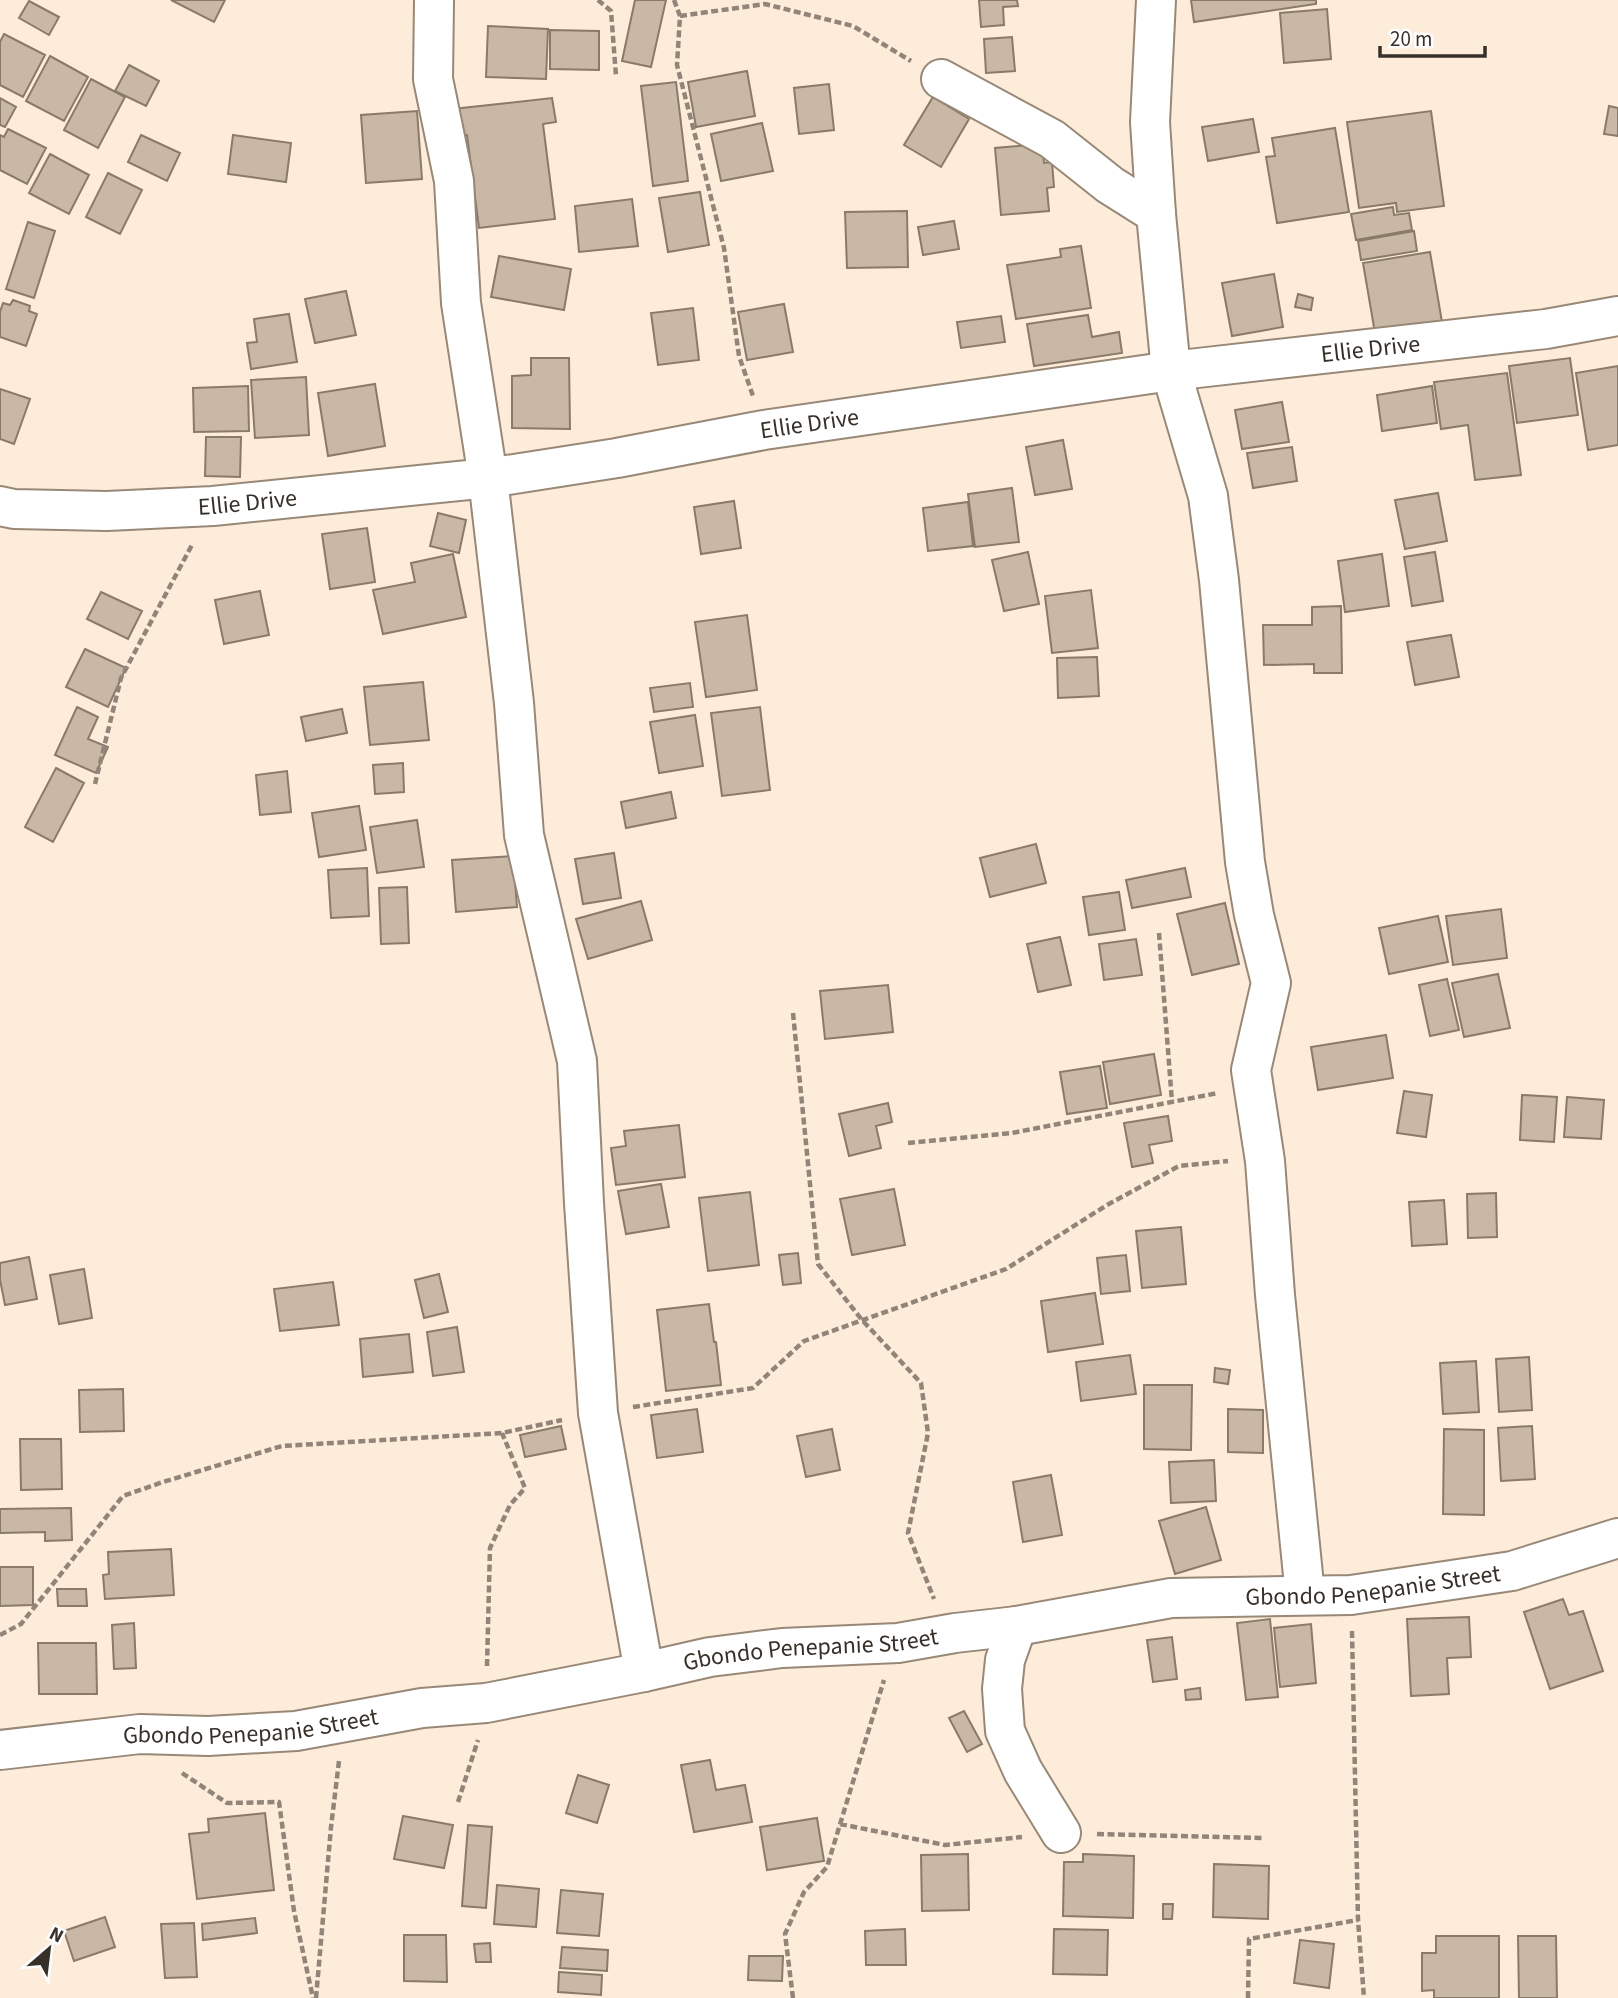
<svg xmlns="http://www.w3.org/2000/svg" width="1618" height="1998" viewBox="0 0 1618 1998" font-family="'Source Sans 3',sans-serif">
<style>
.building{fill:#cab8a7;stroke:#8a7a6a;stroke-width:2}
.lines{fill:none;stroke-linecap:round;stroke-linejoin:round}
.street-casing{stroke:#988877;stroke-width:42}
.path{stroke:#918579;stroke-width:4.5;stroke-dasharray:7 3.5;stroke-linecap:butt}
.street{stroke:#fff;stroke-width:38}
.labels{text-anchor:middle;stroke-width:7;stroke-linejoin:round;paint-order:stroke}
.street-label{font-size:24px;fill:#373029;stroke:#fdfdfd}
</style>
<rect width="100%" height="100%" fill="#feecda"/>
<path class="building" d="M 171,0 L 225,0 L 214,22 Z
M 635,0 L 666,0 L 651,67 L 622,61 Z
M 979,0 L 1017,0 L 1018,6 L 1003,7 L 1004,25 L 981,27 Z
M 1191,0 L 1316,0 L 1316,4 L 1194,22 Z
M 29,1 L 59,17 L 49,35 L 19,18 Z
M 1327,9 L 1331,59 L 1284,63 L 1280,13 Z
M 488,26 L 548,29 L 546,79 L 486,77 Z
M 550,30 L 599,31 L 599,70 L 550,69 Z
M 4,34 L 45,55 L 23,97 L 0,85 L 0,42 Z
M 1012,37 L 1015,71 L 986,73 L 984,39 Z
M 50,56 L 88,77 L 64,121 L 26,101 Z
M 129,65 L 159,81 L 146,106 L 115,91 Z
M 747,71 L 755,116 L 696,127 L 688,82 Z
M 91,79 L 125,97 L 98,148 L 64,130 Z
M 676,82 L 688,181 L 653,186 L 641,86 Z
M 829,84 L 834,130 L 799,134 L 794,88 Z
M 933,97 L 969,119 L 941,167 L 904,145 Z
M 0,98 L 16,107 L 5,127 L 0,125 Z
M 552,98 L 556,122 L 543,124 L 555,219 L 479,228 L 467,135 L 457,136 L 453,109 Z
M 1609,106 L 1618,108 L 1618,136 L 1604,134 Z
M 417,111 L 422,179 L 366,183 L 361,115 Z
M 1431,111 L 1444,206 L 1397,212 L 1396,203 L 1359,208 L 1347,122 Z
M 1253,119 L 1259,152 L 1208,161 L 1202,127 Z
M 762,123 L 773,171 L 721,181 L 711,134 Z
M 1335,128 L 1349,212 L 1277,223 L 1266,157 L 1275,156 L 1272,138 Z
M 8,129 L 46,148 L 27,184 L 0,170 L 0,135 L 4,137 Z
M 141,135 L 180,153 L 167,181 L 128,162 Z
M 233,135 L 291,143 L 286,182 L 228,174 Z
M 1042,144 L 1044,163 L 1052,162 L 1054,187 L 1047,188 L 1049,211 L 1001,215 L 995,148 Z
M 50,154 L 89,175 L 69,214 L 29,193 Z
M 108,173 L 142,190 L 120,234 L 86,217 Z
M 700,192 L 709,245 L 668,252 L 659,198 Z
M 632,199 L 638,246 L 579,252 L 575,206 Z
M 1393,207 L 1394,215 L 1409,213 L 1412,230 L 1356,240 L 1351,214 Z
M 907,211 L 908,267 L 847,268 L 845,212 Z
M 954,221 L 959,249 L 923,255 L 918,227 Z
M 28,222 L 55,231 L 34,298 L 6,289 Z
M 1414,231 L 1417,251 L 1361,260 L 1358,241 Z
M 1081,246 L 1091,308 L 1016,319 L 1007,265 L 1061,257 L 1060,249 Z
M 1430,252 L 1442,322 L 1375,333 L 1363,263 Z
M 499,256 L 571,269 L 564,310 L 491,297 Z
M 1274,274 L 1283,327 L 1232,336 L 1222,283 Z
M 346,291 L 356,335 L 315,343 L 305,299 Z
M 1298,294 L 1313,298 L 1311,310 L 1295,307 Z
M 13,300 L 30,306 L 29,311 L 37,314 L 26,346 L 0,337 L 0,312 L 3,303 L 10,305 Z
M 784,304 L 793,352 L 747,360 L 738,312 Z
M 693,308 L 699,360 L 658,365 L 651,313 Z
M 289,314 L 297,362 L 251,369 L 247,343 L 257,342 L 254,319 Z
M 1088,315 L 1092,337 L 1119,332 L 1122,353 L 1034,366 L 1027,324 Z
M 1001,316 L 1005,342 L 961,348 L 957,322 Z
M 531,358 L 569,358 L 570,429 L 512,428 L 512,376 L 531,375 Z
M 1570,358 L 1578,415 L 1517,423 L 1509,366 Z
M 1618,366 L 1618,445 L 1588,450 L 1576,373 Z
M 1507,373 L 1521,475 L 1475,480 L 1468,425 L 1441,429 L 1434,382 Z
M 306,377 L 309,435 L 255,438 L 251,380 Z
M 375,384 L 385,446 L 328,456 L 318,393 Z
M 248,386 L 249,431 L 194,432 L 193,388 Z
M 1432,386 L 1437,423 L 1382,431 L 1377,395 Z
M 0,389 L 30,399 L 14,444 L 0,439 Z
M 1282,402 L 1289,442 L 1242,449 L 1235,410 Z
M 206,437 L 241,437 L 240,477 L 205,476 Z
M 1063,440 L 1072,489 L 1035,495 L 1026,447 Z
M 1292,447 L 1297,481 L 1253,488 L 1247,453 Z
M 1012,488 L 1019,542 L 975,547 L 968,494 Z
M 1438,493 L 1447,541 L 1405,549 L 1395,500 Z
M 734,501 L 741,548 L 701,554 L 694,507 Z
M 968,502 L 973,546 L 928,551 L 923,508 Z
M 438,513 L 466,520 L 459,553 L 430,546 Z
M 367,528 L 375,582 L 330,589 L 322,534 Z
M 1028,552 L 1039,604 L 1004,611 L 992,560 Z
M 1435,552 L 1443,601 L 1412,606 L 1404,557 Z
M 453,554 L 466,617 L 383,634 L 373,590 L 415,582 L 411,563 Z
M 1382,554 L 1389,606 L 1345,612 L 1338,561 Z
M 1091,590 L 1098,648 L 1052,653 L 1045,596 Z
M 260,591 L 269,635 L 224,644 L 215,600 Z
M 101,592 L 142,611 L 128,639 L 87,619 Z
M 1341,606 L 1342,673 L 1314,673 L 1314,664 L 1264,665 L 1263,625 L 1312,625 L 1312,607 Z
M 747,615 L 757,690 L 706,697 L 695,622 Z
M 1451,635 L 1459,677 L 1415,685 L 1407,642 Z
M 85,649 L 126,668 L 108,707 L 66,687 Z
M 1097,657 L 1099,696 L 1058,698 L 1057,658 Z
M 423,682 L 429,740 L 370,745 L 364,687 Z
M 690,683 L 693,707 L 654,712 L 650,688 Z
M 77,707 L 98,717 L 88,739 L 108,747 L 96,773 L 55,755 Z
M 760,707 L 770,790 L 722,796 L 711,713 Z
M 342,709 L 347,733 L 306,741 L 301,717 Z
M 695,715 L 703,766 L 659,773 L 650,722 Z
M 403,763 L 404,792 L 375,794 L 373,765 Z
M 56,768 L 84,783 L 53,842 L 25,827 Z
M 287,771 L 291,812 L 260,815 L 256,775 Z
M 671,792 L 676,818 L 626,828 L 621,802 Z
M 359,806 L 366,850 L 319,857 L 312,813 Z
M 417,820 L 424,867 L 377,873 L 370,827 Z
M 1036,844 L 1046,883 L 990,897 L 980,858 Z
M 614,853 L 621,898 L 583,904 L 575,859 Z
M 513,856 L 517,907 L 456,912 L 452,860 Z
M 367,868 L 369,916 L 331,918 L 328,870 Z
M 1185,868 L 1191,897 L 1132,908 L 1126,880 Z
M 407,887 L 409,943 L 381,944 L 379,888 Z
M 1119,892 L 1125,930 L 1089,935 L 1083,897 Z
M 641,901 L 652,940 L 588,959 L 576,919 Z
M 1225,903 L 1239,964 L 1192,975 L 1177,914 Z
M 1501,909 L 1507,958 L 1453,965 L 1446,916 Z
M 1438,916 L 1448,962 L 1389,974 L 1379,928 Z
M 1060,937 L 1071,985 L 1038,992 L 1027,944 Z
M 1136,939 L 1142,975 L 1104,980 L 1099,944 Z
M 1498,974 L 1510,1028 L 1464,1037 L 1452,983 Z
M 1447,979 L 1459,1030 L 1430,1036 L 1419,985 Z
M 888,985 L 893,1032 L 825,1039 L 820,991 Z
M 1386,1035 L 1393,1078 L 1318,1090 L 1311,1047 Z
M 1154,1054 L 1161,1095 L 1110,1104 L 1103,1062 Z
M 1100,1066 L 1107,1108 L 1067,1114 L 1060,1072 Z
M 1404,1091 L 1432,1095 L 1426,1137 L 1397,1133 Z
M 1522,1095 L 1557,1097 L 1554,1142 L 1520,1140 Z
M 1567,1097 L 1604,1100 L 1601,1139 L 1564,1137 Z
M 888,1103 L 892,1122 L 876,1126 L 881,1148 L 849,1156 L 839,1114 Z
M 1168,1116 L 1172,1141 L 1149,1145 L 1153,1163 L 1132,1167 L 1124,1123 Z
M 679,1125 L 685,1177 L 616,1185 L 611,1148 L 626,1146 L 624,1131 Z
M 661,1184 L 669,1227 L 626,1234 L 618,1191 Z
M 894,1189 L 905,1245 L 852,1255 L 840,1199 Z
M 750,1192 L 759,1265 L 708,1271 L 699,1198 Z
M 1496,1193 L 1497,1237 L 1468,1238 L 1467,1194 Z
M 1444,1200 L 1447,1244 L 1412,1246 L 1409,1202 Z
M 1181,1227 L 1186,1284 L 1142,1288 L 1136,1231 Z
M 798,1253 L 801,1283 L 783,1285 L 779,1255 Z
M 1126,1255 L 1130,1291 L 1101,1294 L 1097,1258 Z
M 29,1257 L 37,1299 L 5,1305 L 0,1280 L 0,1263 Z
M 84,1269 L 92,1318 L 59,1324 L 50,1275 Z
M 439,1274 L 448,1312 L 424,1318 L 415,1280 Z
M 333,1282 L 339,1325 L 280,1331 L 274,1289 Z
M 1095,1293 L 1103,1344 L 1048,1352 L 1041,1301 Z
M 709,1304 L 714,1342 L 716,1342 L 721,1385 L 666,1391 L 657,1310 Z
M 457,1327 L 464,1372 L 433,1376 L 427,1332 Z
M 409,1334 L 413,1372 L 363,1377 L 360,1339 Z
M 1130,1355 L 1136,1394 L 1081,1401 L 1076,1362 Z
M 1529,1357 L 1532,1410 L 1499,1412 L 1496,1359 Z
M 1476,1361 L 1479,1412 L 1443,1414 L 1440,1363 Z
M 1215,1368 L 1230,1370 L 1228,1384 L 1214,1382 Z
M 1144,1385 L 1192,1385 L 1191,1450 L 1144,1449 Z
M 123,1389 L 124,1431 L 80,1432 L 79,1390 Z
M 697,1409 L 703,1452 L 657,1458 L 651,1415 Z
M 1228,1409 L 1263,1410 L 1263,1453 L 1228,1452 Z
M 561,1426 L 566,1449 L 525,1457 L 520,1435 Z
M 1532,1426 L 1535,1479 L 1501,1481 L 1498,1428 Z
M 832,1429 L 840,1470 L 806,1477 L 797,1436 Z
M 1444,1429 L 1484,1430 L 1484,1515 L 1443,1514 Z
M 20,1439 L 61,1439 L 62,1489 L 21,1490 Z
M 1214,1460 L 1216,1501 L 1171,1503 L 1169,1462 Z
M 1051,1475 L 1062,1535 L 1023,1542 L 1013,1482 Z
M 1206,1507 L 1221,1560 L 1175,1574 L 1159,1521 Z
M 71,1508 L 72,1540 L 45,1541 L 45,1532 L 0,1533 L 0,1509 Z
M 171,1549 L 174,1595 L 105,1599 L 103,1575 L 109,1574 L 108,1552 Z
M 0,1567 L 33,1567 L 33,1605 L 0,1606 Z
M 57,1589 L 86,1589 L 87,1606 L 58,1606 Z
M 1563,1599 L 1569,1615 L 1583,1611 L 1603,1671 L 1550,1689 L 1524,1612 Z
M 1469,1617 L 1471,1657 L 1447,1658 L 1449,1694 L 1411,1696 L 1407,1619 Z
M 1270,1619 L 1278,1697 L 1246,1700 L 1237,1623 Z
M 134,1623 L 136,1668 L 114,1669 L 112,1625 Z
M 1311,1624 L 1316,1683 L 1280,1687 L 1274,1628 Z
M 1172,1637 L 1177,1679 L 1153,1682 L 1147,1640 Z
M 38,1643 L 96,1643 L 97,1694 L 39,1694 Z
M 1200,1688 L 1201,1699 L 1186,1700 L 1185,1690 Z
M 964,1711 L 982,1744 L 967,1752 L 949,1718 Z
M 710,1760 L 716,1790 L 745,1785 L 752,1822 L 694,1832 L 681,1765 Z
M 578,1775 L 609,1785 L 597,1823 L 566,1813 Z
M 265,1813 L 274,1890 L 197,1899 L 189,1834 L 209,1832 L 208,1819 Z
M 403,1816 L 453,1825 L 444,1868 L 394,1859 Z
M 817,1818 L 824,1861 L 767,1870 L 760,1827 Z
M 468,1825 L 492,1827 L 486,1908 L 462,1906 Z
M 968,1854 L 969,1910 L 922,1911 L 921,1855 Z
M 1083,1854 L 1134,1856 L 1133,1918 L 1063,1916 L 1064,1862 L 1083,1862 Z
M 1214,1864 L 1269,1866 L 1268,1919 L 1213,1917 Z
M 497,1885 L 539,1889 L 536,1927 L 494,1924 Z
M 561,1890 L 603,1894 L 599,1936 L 557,1933 Z
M 1163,1904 L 1173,1904 L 1172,1919 L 1163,1919 Z
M 105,1917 L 115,1947 L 74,1961 L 64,1931 Z
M 255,1918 L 257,1933 L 203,1940 L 202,1924 Z
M 194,1923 L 197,1977 L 165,1978 L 161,1924 Z
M 905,1929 L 906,1965 L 866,1965 L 865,1931 Z
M 1054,1929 L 1108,1930 L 1107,1975 L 1053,1974 Z
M 404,1935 L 446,1935 L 447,1982 L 404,1981 Z
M 1436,1936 L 1499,1936 L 1499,1998 L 1434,1998 L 1434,1990 L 1422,1991 L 1422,1953 L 1436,1953 Z
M 1518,1936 L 1556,1936 L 1557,1998 L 1519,1998 Z
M 1300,1940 L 1334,1944 L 1329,1988 L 1294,1983 Z
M 490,1943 L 491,1962 L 476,1962 L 474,1944 Z
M 562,1947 L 608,1950 L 607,1971 L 560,1968 Z
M 749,1956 L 783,1956 L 782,1981 L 748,1980 Z
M 559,1972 L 602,1975 L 601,1995 L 558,1992 Z"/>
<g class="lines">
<g class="street-casing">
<g id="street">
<path d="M 434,0 L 433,79 L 454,181 L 461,303 L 488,478 L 514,703 L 524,835 L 577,1061 L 584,1203 L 598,1413 L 644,1672"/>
<path d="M 1156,0 L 1150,122 L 1156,214"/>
<path d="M 941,79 L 1052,139 L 1110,185 L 1156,214 L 1171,371 L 1208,496 L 1219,580 L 1245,862 L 1254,915 L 1271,983 L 1251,1070 L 1265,1161 L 1275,1295 L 1305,1595"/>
<path id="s1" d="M 0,506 L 14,509 L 107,511 L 213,506 L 488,478 L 617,458 L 764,430 L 1171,371 L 1546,329 L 1618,316"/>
<path d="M 1017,1626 L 1005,1660 L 1002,1689 L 1005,1731 L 1023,1771 L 1061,1833"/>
<path id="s2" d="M 0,1750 L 140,1734 L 208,1736 L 296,1731 L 422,1708 L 486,1703 L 644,1672 L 710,1657 L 782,1648 L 898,1643 L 955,1633 L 1017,1626 L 1171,1598 L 1351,1595 L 1512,1571 L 1618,1538"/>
</g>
</g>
<path class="path" d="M 598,0 L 611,11 L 616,76
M 674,0 L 680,16 L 677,65 L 724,248 L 739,356 L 753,396
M 680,16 L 765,4 L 853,26 L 911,61
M 95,784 L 121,678 L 193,543
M 1159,933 L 1172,1102
M 793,1013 L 818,1264 L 862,1320 L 921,1383 L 928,1433 L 908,1533 L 934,1599
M 908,1143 L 1012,1133 L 1218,1093
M 633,1407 L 753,1388 L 804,1341 L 1006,1269 L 1107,1205 L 1179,1166 L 1228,1161
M 1352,1631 L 1358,1920 L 1364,1998
M 0,1635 L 21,1624 L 123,1496 L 163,1482 L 282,1446 L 502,1433 L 562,1420
M 487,1666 L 490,1548 L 510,1505 L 525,1488 L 502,1433
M 182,1773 L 227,1803 L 279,1802 L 294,1911 L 313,1998
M 458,1802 L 478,1740
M 840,1824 L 945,1845 L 1022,1837
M 1097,1834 L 1264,1838
M 316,1998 L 331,1827 L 339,1761
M 793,1998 L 785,1934 L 804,1892 L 827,1867 L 884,1680
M 1248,1998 L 1249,1939 L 1358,1920"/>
<use href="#street" class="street"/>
</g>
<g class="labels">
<g class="street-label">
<text dy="8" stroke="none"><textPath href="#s1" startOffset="1382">Ellie Drive</textPath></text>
<text dy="8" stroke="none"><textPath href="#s1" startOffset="816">Ellie Drive</textPath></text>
<text dy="8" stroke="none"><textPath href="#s1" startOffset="248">Ellie Drive</textPath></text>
<text dy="8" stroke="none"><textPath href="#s2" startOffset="1386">Gbondo Penepanie Street</textPath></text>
<text dy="8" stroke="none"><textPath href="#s2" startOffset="819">Gbondo Penepanie Street</textPath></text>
<text dy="8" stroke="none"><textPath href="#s2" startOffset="252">Gbondo Penepanie Street</textPath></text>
</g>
</g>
<g transform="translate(49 1949) rotate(28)" stroke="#fdfdfd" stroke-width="5" paint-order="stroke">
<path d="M0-5L12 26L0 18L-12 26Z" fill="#373029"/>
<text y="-10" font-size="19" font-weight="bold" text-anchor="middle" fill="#373029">N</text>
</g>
<path d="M1380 46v10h105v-10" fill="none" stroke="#373029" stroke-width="3.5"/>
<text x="1390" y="46" font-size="21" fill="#373029" stroke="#fdfdfd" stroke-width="5" paint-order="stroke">20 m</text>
</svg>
